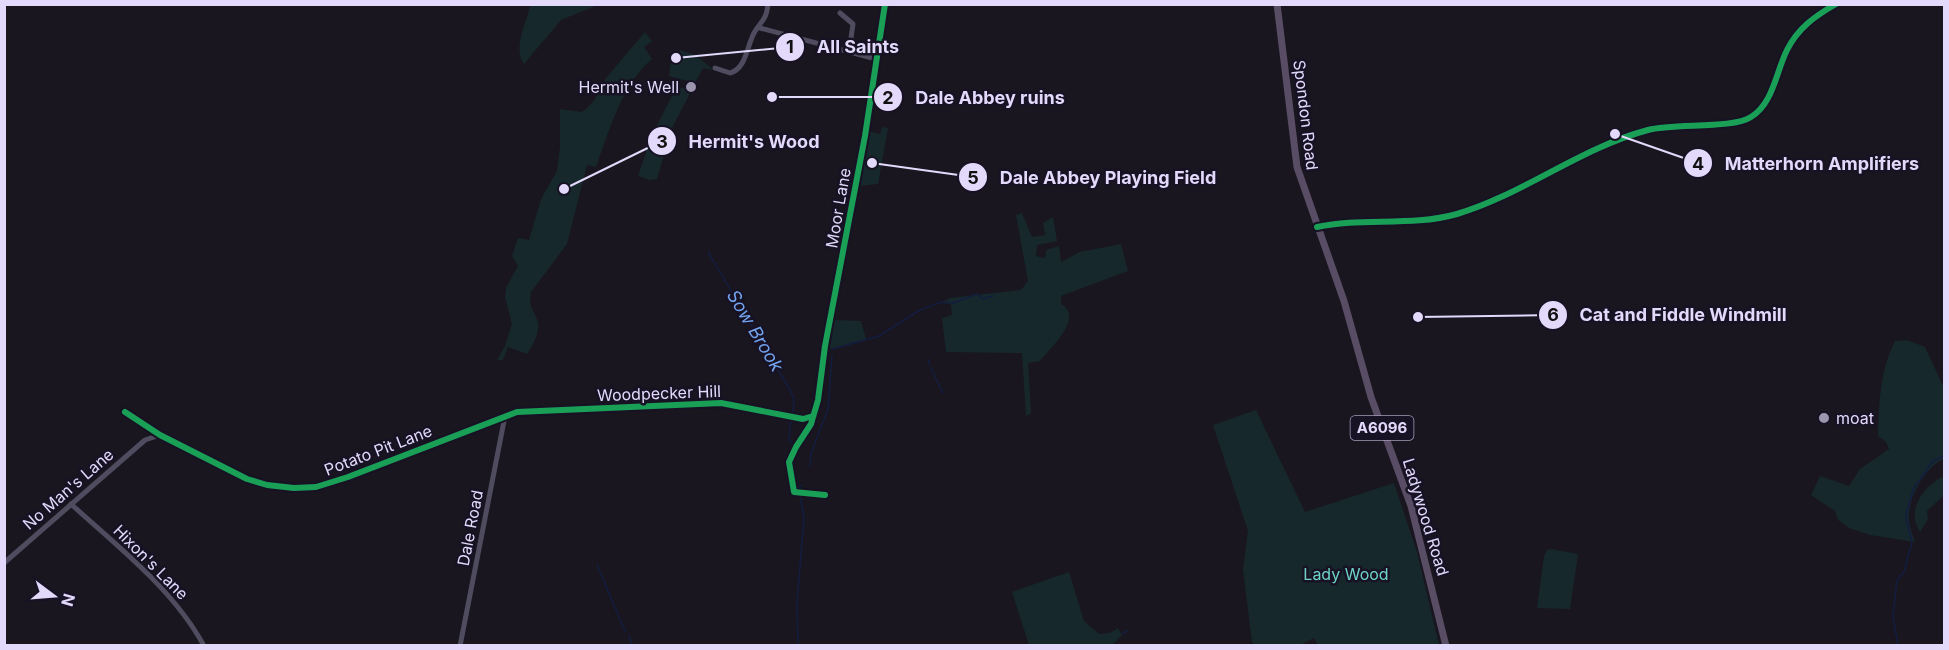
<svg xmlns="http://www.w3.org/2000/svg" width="1949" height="650" viewBox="0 0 1949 650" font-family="Inter,sans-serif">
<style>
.green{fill:#16282c}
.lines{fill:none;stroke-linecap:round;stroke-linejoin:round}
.stream{stroke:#131d40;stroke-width:1.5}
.minor{stroke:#4f4c5f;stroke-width:5}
.major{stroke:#584d64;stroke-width:7}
.cycleway-casing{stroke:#171224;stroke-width:10}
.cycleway{stroke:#1a9f57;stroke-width:6}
.poi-dot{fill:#9c95ae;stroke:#171224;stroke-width:2}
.labels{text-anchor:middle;stroke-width:5;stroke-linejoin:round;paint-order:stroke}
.shield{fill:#171224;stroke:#a59dba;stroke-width:1.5}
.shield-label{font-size:15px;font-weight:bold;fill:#e2d9fb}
.poi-label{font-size:16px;fill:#e2d9fb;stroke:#171224;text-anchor:end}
.street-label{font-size:16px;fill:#e2d9fb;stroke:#171224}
.park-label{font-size:16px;fill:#6dd3c7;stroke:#171224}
.water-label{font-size:18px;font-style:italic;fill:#73a5ef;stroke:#171224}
.leader{fill:none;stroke:#e2d9fb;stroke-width:2}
.callout-dot{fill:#e2d9fb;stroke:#171224;stroke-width:2}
.mark-label{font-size:18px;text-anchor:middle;font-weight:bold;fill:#111}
.callout-label{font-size:18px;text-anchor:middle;font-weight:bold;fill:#e2d9fb;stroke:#171224;stroke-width:5;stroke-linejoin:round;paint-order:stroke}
</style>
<rect width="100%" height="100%" fill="#191620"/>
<path class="green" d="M 530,5 L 530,4 L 598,5 L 561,20 L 524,64 C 512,47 527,23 530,5 Z
M 645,32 L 652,41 L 644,47 L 652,59 C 622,84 609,131 596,167 L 587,165 L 567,244 L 531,292 C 525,319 553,314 527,354 L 508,347 L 503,360 L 497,360 L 505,346 L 512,324 L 505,297 L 506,288 L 518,266 L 512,256 L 518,238 L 529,240 L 541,199 L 557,171 L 560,147 L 560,109 L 581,112 L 585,110 L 595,99 L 606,78 Z
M 680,50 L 695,55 L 714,70 L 703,68 L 672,128 L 657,179 L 649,180 L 638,176 L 652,135 L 676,88 L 686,88 L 688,81 L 669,76 L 672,54 L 679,55 Z
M 882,127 L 888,128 L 878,184 L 859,186 L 868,131 L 880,134 Z
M 1022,213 L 1032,237 L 1045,235 L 1043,223 L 1053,217 L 1057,241 L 1037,245 L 1036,256 L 1043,258 L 1046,256 L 1046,250 L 1059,246 L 1061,262 L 1080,252 L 1121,244 L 1128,271 L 1061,296 L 1061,304 C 1085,318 1049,349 1040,361 L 1028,363 L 1031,413 L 1026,416 L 1022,353 L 946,352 L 942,318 L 952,315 L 951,304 L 941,303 L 950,298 L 1021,290 L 1028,281 L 1016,215 Z
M 834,320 L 861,321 L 866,339 L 830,349 Z
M 1907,340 L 1925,347 L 1944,388 L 1944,459 C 1926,466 1907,499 1909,519 C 1909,526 1913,535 1915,542 L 1870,535 L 1849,528 L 1838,520 L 1835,511 L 1811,495 L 1820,476 L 1849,486 L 1860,469 L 1889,449 L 1886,442 L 1878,436 C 1879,404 1880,370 1895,341 Z
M 1256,410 L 1305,512 L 1394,483 L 1417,552 L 1439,645 L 1318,645 L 1314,638 L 1300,645 L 1255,645 L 1252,642 L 1243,569 L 1248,531 L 1213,425 Z
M 1944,476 L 1944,495 L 1927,511 L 1928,519 L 1920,532 C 1905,510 1925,485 1944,476 Z
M 1551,549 L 1578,554 L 1570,609 L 1537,608 L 1544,556 L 1547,550 Z
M 1069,572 L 1084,621 L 1099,634 L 1110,633 L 1118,628 L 1122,635 L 1112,645 L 1029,645 L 1012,592 Z"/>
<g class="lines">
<path class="stream" d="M 708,252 L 790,390 L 794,399 L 793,413
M 833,349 L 879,336 L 920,310 L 941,302 L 953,303 L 977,294 L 983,299 L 993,296
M 928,359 L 930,365
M 931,368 L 943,393
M 791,420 L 789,440 L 795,446
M 810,466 L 811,453 L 828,409 L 832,356
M 792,468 L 798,449
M 795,484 L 797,489 L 802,485
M 597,565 L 625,631
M 1123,633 L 1127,631
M 629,636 L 632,646
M 798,646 L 797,603 L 804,518 L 800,495
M 1898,646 L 1893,616 L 1897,580 L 1904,572 L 1912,542 L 1906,517 L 1908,507 L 1914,488 L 1933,461 L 1944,456"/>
<path class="minor" d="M 840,13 L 853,24 L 849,52
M 760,28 L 876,59
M 715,68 L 730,73 C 746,69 747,46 754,33 C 761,20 766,22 768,4
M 1317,227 C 1362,217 1411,227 1457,214 C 1524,194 1580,148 1648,130 C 1674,123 1733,129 1751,117 C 1773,104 1776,72 1787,50 C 1798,28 1815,16 1836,4
M 125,412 L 160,435 L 247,479 L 267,485 L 294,488 L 316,487 L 348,477 L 517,412 L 721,403 L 803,419 L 813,416
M 825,495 L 794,492 L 789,462 L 796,447 L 811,424 L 818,400 L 825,346 L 865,136 L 885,4
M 71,504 C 118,547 174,590 204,646
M 4,563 L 145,440 L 160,435
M 460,646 L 505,416"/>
<path class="major" d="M 1277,4 L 1297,167 L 1344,301 L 1371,397 L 1411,506 L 1446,646"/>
<g class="cycleway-casing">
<path id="cycleway" d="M 1317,227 C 1362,217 1411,227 1457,214 C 1524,194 1580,148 1648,130 C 1674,123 1733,129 1751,117 C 1773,104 1776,72 1787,50 C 1798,28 1815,16 1836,4
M 125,412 L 160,435 L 247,479 L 267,485 L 294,488 L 316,487 L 348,477 L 517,412 L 721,403 L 803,419 L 813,416
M 825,495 L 794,492 L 789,462 L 796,447 L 811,424 L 818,400 L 825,346 L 865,136 L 885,4"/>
</g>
<use href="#cycleway" class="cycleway"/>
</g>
<g class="poi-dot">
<circle cx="691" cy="87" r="6"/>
<circle cx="1824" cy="418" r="6"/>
</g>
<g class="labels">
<rect class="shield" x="1350.5" y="416" width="63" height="24" rx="4.5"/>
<g class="shield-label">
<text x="1382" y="433">A6096</text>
</g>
<g class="poi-label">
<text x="679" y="93">Hermit's Well</text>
<text x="1836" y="424" text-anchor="start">moat</text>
</g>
<g class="street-label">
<text transform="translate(1306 115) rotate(83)" y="6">Spondon Road</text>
<text transform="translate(838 208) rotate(-80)" y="6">Moor Lane</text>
<text transform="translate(659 393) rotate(-2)" y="6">Woodpecker Hill</text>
<text transform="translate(378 450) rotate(-21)" y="6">Potato Pit Lane</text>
<text transform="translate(68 489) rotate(-41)" y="6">No Man's Lane</text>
<text transform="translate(1426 517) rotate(73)" y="6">Ladywood Road</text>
<text transform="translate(470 528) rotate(-79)" y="6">Dale Road</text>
<text transform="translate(151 562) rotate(45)" y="6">Hixon's Lane</text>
</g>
<g class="park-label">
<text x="1346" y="580">Lady Wood</text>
</g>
<g class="water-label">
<text transform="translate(755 331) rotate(59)" y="6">Sow Brook</text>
</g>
</g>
<path class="leader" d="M676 58L790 47M772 97L888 97M564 189L662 141M1615 134L1698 163M872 163L973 177M1418 317L1553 315"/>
<g class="callout-dot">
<circle cx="676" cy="58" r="6"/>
<circle cx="772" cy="97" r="6"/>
<circle cx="564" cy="189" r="6"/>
<circle cx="1615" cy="134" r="6"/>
<circle cx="872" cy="163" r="6"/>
<circle cx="1418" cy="317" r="6"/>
<circle cx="790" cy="47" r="15"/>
<circle cx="888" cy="97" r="15"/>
<circle cx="662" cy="141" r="15"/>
<circle cx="1698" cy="163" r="15"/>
<circle cx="973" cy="177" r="15"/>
<circle cx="1553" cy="315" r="15"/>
</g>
<g class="mark-label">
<text x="790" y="53">1</text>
<text x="888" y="104">2</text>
<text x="662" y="148">3</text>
<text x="1698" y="170">4</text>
<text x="973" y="184">5</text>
<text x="1553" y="321">6</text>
</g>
<g class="callout-label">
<text x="858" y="53">All Saints</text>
<text x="990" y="104">Dale Abbey ruins</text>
<text x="754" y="148">Hermit's Wood</text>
<text x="1822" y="170">Matterhorn Amplifiers</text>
<text x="1108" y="184">Dale Abbey Playing Field</text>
<text x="1683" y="321">Cat and Fiddle Windmill</text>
</g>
<rect width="1949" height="650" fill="none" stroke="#e2d9fb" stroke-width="12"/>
<g transform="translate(54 596) rotate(106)" stroke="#171224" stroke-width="4.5" paint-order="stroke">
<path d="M0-4.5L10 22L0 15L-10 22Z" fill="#e2d9fb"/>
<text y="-9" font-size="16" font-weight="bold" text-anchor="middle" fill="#e2d9fb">N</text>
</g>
</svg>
